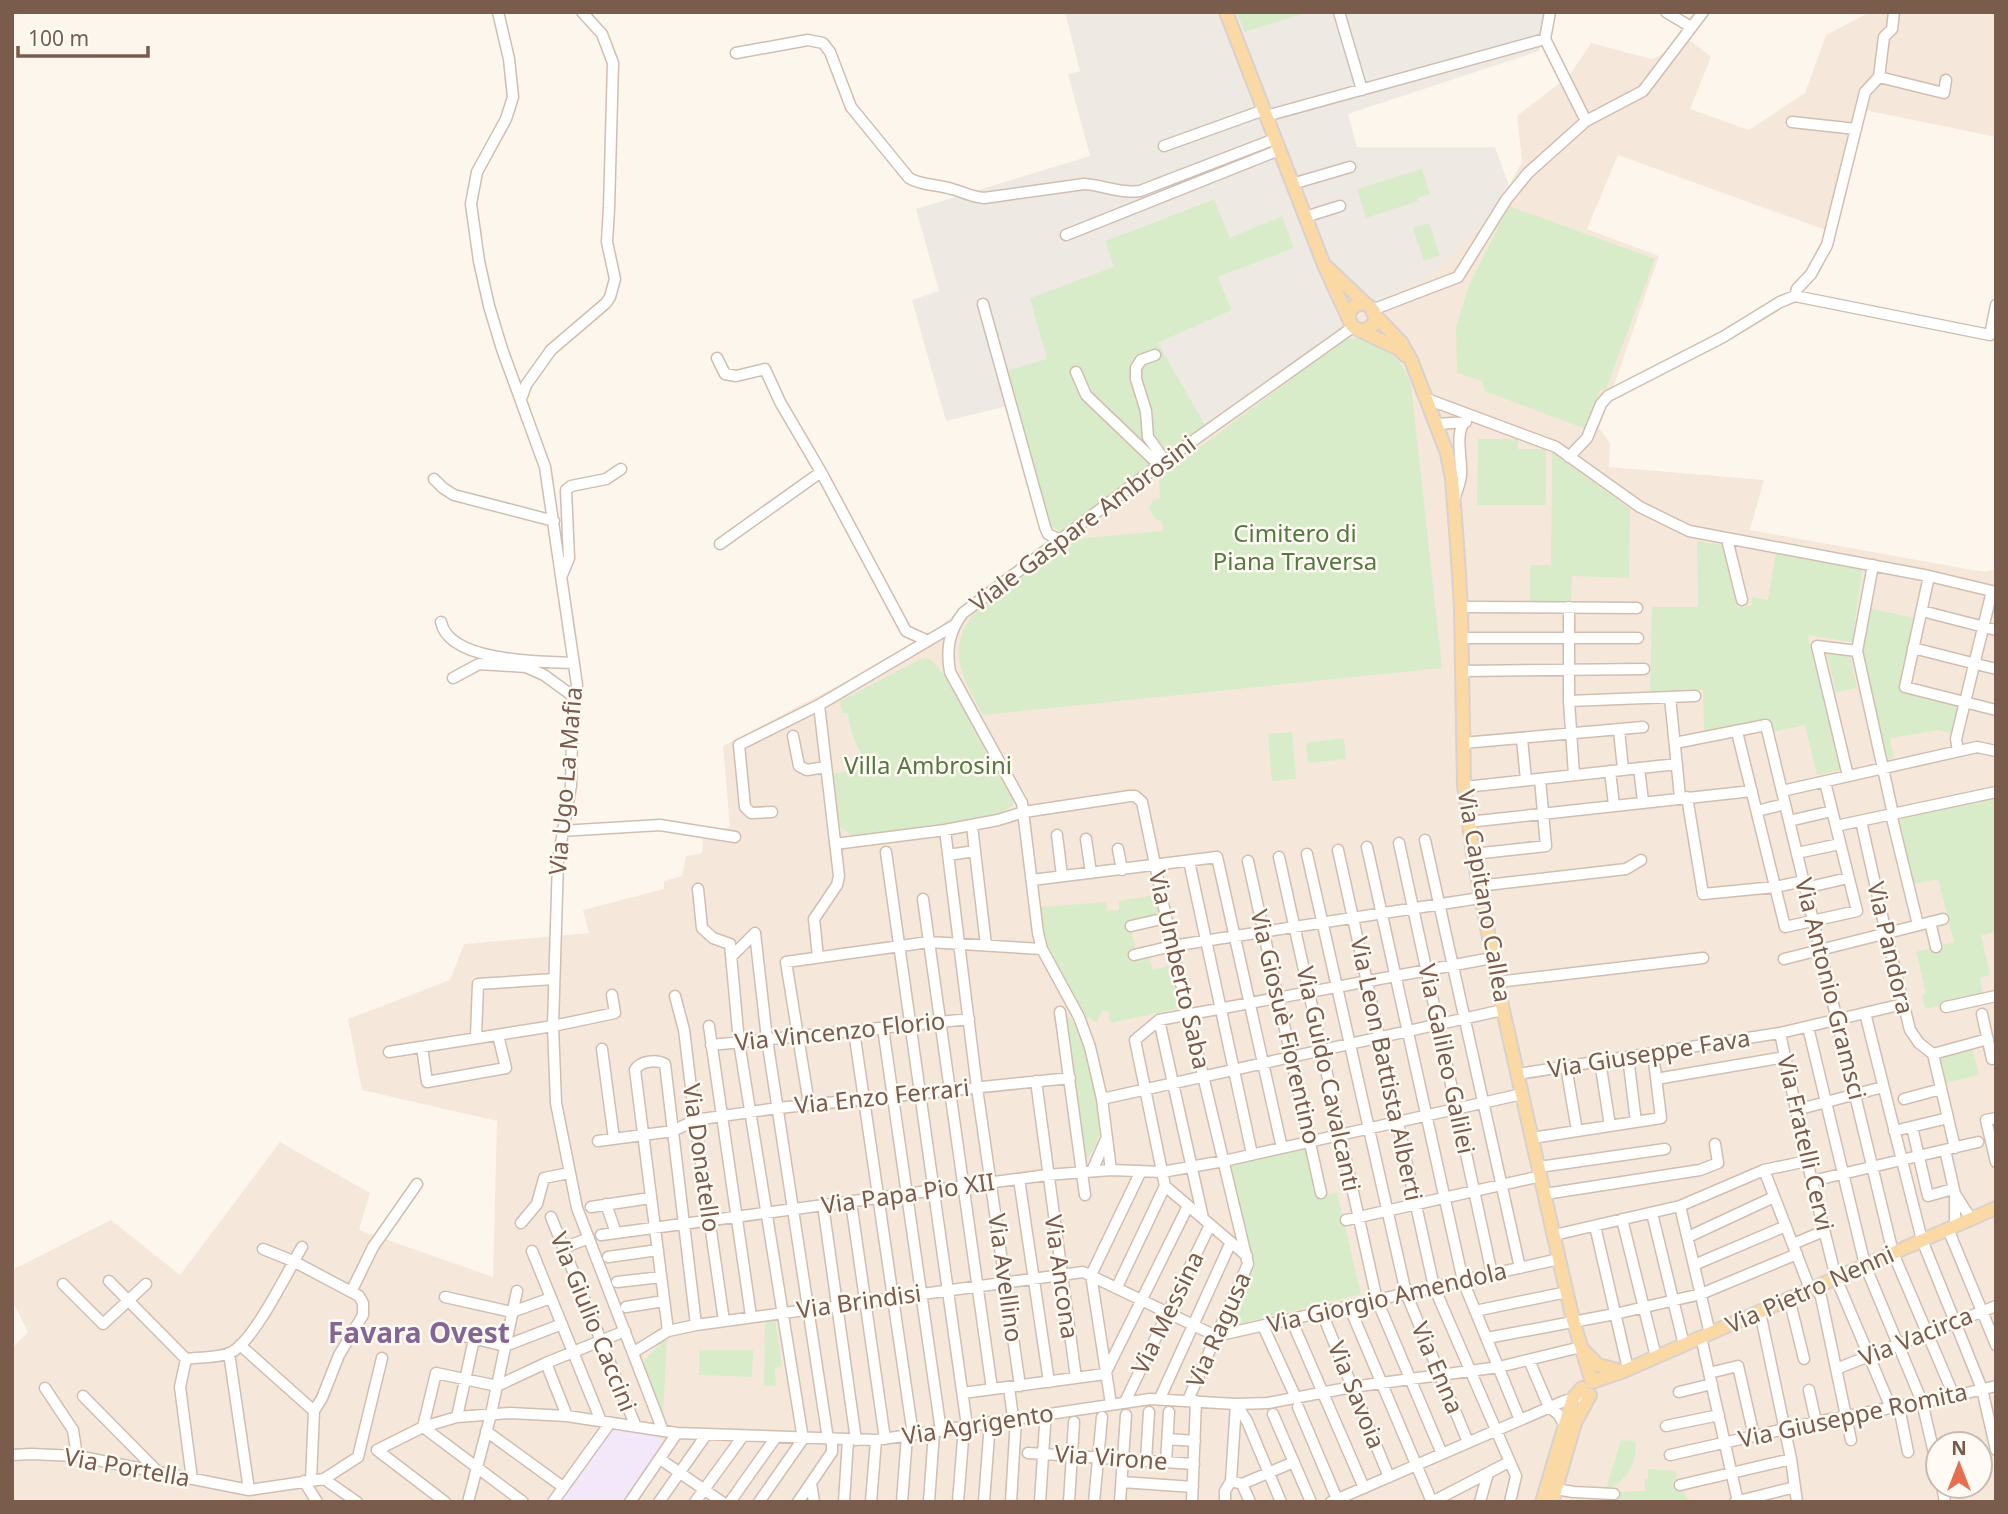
<svg xmlns="http://www.w3.org/2000/svg" width="2008" height="1514" viewBox="0 0 2008 1514" font-family="'Noto Sans',sans-serif">
<style>
.residential{fill:#f5e8da;fill-rule:evenodd}
.industrial{fill:#efe9e4}
.education{fill:#f3e8fa}
.green{fill:#d8ecc9}
.lines{fill:none;stroke-linecap:round;stroke-linejoin:round}
.minor-casing{stroke:#d1beb0;stroke-width:13}
.major-casing{stroke:#dad1cd;stroke-width:16}
.minor{stroke:#fff;stroke-width:10}
.major{stroke:#fbd9a5;stroke-width:12}
.labels{text-anchor:middle;stroke-width:5;stroke-linejoin:round;paint-order:stroke}
.street-label{font-size:24px;fill:#7a5c4d;stroke:#fffaf3}
.park-label{font-size:24px;fill:#537a41;stroke:#fffaf3}
.quarter-label{font-size:28px;font-weight:bold;fill:#846695;stroke:#fffaf3}
</style>
<rect width="100%" height="100%" fill="#fdf6ec"/>
<path class="residential" d="M 1870,12 L 1996,12 L 1996,137 L 1865,110 L 1834,233 L 1618,155 L 1587,229 L 1659,256 L 1599,428 L 1610,443 L 1609,467 L 1764,480 L 1750,530 L 1984,572 L 1996,569 L 1996,1502 L 12,1502 L 12,1348 L 28,1332 L 12,1300 L 12,1270 L 111,1220 L 180,1275 L 280,1142 L 370,1193 L 359,1230 L 493,1277 L 497,1121 L 362,1090 L 348,1019 L 450,980 L 464,944 L 589,933 L 583,910 L 664,889 L 664,881 L 682,876 L 686,856 L 702,853 L 703,833 L 730,827 L 723,746 L 919,643 L 1059,532 L 1206,426 L 1392,292 L 1425,280 L 1484,223 L 1509,186 L 1522,162 L 1517,116 L 1569,76 L 1591,43 L 1652,59 L 1691,41 L 1711,57 L 1690,109 L 1749,130 L 1805,93 L 1826,35 ZM 1938,1444 L 1980,1444 L 1980,1486 L 1938,1486 Z"/>
<path class="industrial" d="M 1065,12 L 1545,12 L 1539,51 L 1348,114 L 1357,147 L 1495,147 L 1509,186 L 1484,223 L 1425,280 L 1392,292 L 1206,426 L 1158,343 L 1232,310 L 1218,277 L 1294,248 L 1230,238 L 1213,199 L 1105,241 L 1115,267 L 1015,404 L 946,421 L 912,300 L 939,291 L 916,209 L 1090,156 L 1068,74 L 1080,71 Z"/>
<path class="education" d="M 612,1426 L 659,1435 L 663,1443 L 622,1502 L 557,1502 Z"/>
<path class="green" d="M 1237,12 L 1305,12 L 1305,13 L 1244,32 Z
M 1422,169 L 1430,194 L 1417,198 L 1418,201 L 1366,218 L 1357,189 Z
M 1214,199 L 1230,238 L 1282,216 L 1294,248 L 1218,277 L 1232,310 L 1158,343 L 1206,426 L 1059,532 L 1048,524 L 1006,371 L 1047,359 L 1030,298 L 1114,267 L 1105,241 Z
M 1509,206 L 1655,259 L 1606,389 L 1599,391 L 1586,429 L 1485,391 L 1482,381 L 1457,373 L 1456,327 L 1469,285 Z
M 1429,223 L 1440,255 L 1424,261 L 1413,228 Z
M 1360,338 C 1385,344 1403,360 1411,384 L 1442,668 L 983,715 C 961,674 943,646 980,606 L 1074,539 L 1163,531 L 1162,521 L 1155,519 L 1149,509 L 1153,500 L 1160,498 L 1159,477 L 1346,339 Z
M 1478,439 L 1518,439 L 1518,449 L 1546,449 L 1546,505 L 1477,505 Z
M 1552,452 L 1630,509 L 1629,578 L 1572,576 L 1571,602 L 1530,602 L 1530,565 L 1551,565 Z
M 1697,541 L 1722,545 L 1738,607 L 1751,606 L 1752,597 L 1768,600 L 1776,552 L 1863,567 L 1852,642 L 1808,635 L 1841,770 L 1817,775 L 1805,725 L 1772,732 L 1768,718 L 1704,733 L 1703,690 L 1650,692 L 1652,607 L 1698,607 Z
M 1869,608 L 1914,618 L 1899,688 L 1902,690 L 1960,704 L 1953,734 L 1938,730 L 1890,738 L 1894,758 L 1882,760 L 1860,656 Z
M 1827,654 L 1850,655 L 1857,688 L 1836,692 Z
M 927,658 L 933,661 L 940,669 C 954,692 968,715 981,739 C 985,747 987,759 991,764 C 1000,777 1014,787 1013,805 C 997,823 882,834 854,837 L 840,827 L 833,774 L 870,767 C 858,749 850,735 848,713 L 842,713 L 840,701 L 921,659 Z
M 1292,732 L 1296,779 L 1272,781 L 1268,734 Z
M 1344,738 L 1346,759 L 1308,763 L 1306,743 Z
M 1996,795 L 1996,932 L 1981,935 L 1990,975 L 1980,978 L 1983,996 L 1925,1009 L 1922,995 L 1926,993 L 1916,952 L 1954,942 L 1938,879 L 1911,885 L 1896,821 L 1898,818 Z
M 1155,895 L 1160,920 L 1131,930 L 1136,951 L 1147,949 L 1153,970 L 1169,966 L 1180,1008 L 1110,1023 L 1109,1012 L 1102,1010 L 1097,1022 C 1077,1018 1051,959 1045,940 C 1042,929 1041,917 1040,907 L 1106,902 L 1107,911 L 1119,910 L 1119,901 Z
M 1065,1014 C 1089,1030 1102,1104 1099,1133 C 1098,1144 1092,1153 1084,1162 Z
M 1972,1047 L 1979,1075 L 1945,1083 L 1938,1056 Z
M 1306,1147 L 1316,1197 L 1337,1193 L 1361,1294 L 1227,1327 L 1244,1292 L 1252,1259 L 1229,1165 Z
M 775,1317 L 782,1367 L 775,1368 L 776,1386 L 764,1386 L 765,1318 Z
M 667,1336 L 663,1416 L 643,1362 Z
M 699,1350 L 753,1350 L 752,1377 L 699,1375 Z
M 1621,1440 L 1635,1441 C 1638,1461 1627,1483 1606,1489 Z
M 1648,1469 L 1675,1471 L 1678,1483 L 1690,1502 L 1616,1502 L 1616,1492 L 1645,1491 L 1645,1479 L 1648,1479 Z"/>
<g class="lines">
<g class="minor-casing">
<path id="minor" d="M 498,12 L 509,59 L 513,97 L 506,119 L 477,172 L 471,204 L 479,261 L 489,306 L 502,349 L 545,467 L 577,685 L 572,736 L 571,786 L 558,860 L 553,1026 L 556,1103 L 577,1208 L 663,1431
M 1339,12 L 1362,90
M 1550,12 L 1545,39 L 1586,121
M 1666,12 L 1691,27
M 736,53 L 808,40 L 823,43 L 830,52 L 851,107 L 909,178 C 922,186 937,184 952,189 C 963,192 972,197 984,198 L 1084,184 C 1103,185 1121,194 1140,191 L 1275,139
M 1879,77 L 1944,93 L 1946,80
M 1266,116 L 1545,39
M 1792,122 L 1856,129
M 1164,146 L 1264,110
M 1292,184 L 1350,167
M 1305,217 L 1340,206
M 1066,235 L 1279,150
M 1795,296 L 1797,289 L 1811,274 L 1827,245 L 1865,92 L 1879,77 L 1884,37 L 1892,29 L 1894,12
M 983,304 L 1045,527 L 1048,534 L 1060,540
M 1372,310 L 1458,277 L 1506,200 L 1528,173 L 1586,121 L 1643,91 L 1703,12
M 1155,355 L 1141,360 L 1136,368 L 1136,379 L 1146,411 L 1148,437 L 1165,461
M 717,358 L 725,374 L 736,376 L 765,369 L 780,402 L 821,472 L 906,631 L 928,641
M 1076,372 L 1086,395 L 1159,465
M 521,399 L 526,385 L 551,350 L 606,303 L 610,297 L 615,279 L 607,242 L 609,208 L 613,63 L 602,34 L 582,12
M 1427,399 L 1556,447 L 1640,507 L 1689,531 L 1929,576 L 1996,592
M 1437,424 L 1466,422
M 1569,457 L 1587,438 L 1601,404 L 1608,396 L 1723,337 L 1780,302 L 1795,296 L 1990,335 L 1996,305
M 434,479 L 443,488 L 454,495 L 554,521
M 1455,497 C 1457,489 1461,482 1461,474 C 1462,458 1455,436 1464,422
M 1727,539 L 1742,600
M 720,544 L 821,472
M 1873,565 L 1857,651 L 1893,814
M 562,575 L 569,558 L 566,490 L 571,486 L 606,479 L 621,469
M 1929,576 L 1905,687 L 1996,710
M 1461,607 L 1637,608
M 1569,607 L 1569,701 L 1574,775
M 1922,611 L 1996,630
M 441,622 C 449,662 541,662 574,663
M 1462,638 L 1638,638
M 1913,648 L 1996,669
M 1462,671 L 1644,669
M 453,678 L 479,664 L 526,667 L 544,675 L 570,694 L 577,694
M 1670,697 L 1680,797
M 1569,701 L 1695,696
M 1619,730 L 1623,769
M 1737,732 L 1785,927 L 1857,911 L 1825,782
M 793,736 L 799,766 L 807,770 L 826,767
M 1522,739 L 1526,780
M 1463,743 L 1643,727
M 1675,743 L 1766,725 L 1893,1253 L 1954,1396
M 1958,751 L 1956,739 L 1992,591
M 1639,768 L 1643,801
M 1610,771 L 1614,805
M 1848,776 L 1817,646 L 1857,651
M 1465,787 L 1677,764
M 1782,791 L 1977,747 L 1996,751
M 1687,797 L 1703,894 L 1775,887 L 1804,881
M 1757,811 L 1785,804
M 772,812 L 751,813 L 745,807 L 739,745 L 819,705 L 953,626
M 1891,814 L 1918,925
M 1789,821 L 1832,811
M 1861,821 L 1886,933 L 1910,1030 L 1919,1043 L 1933,1054 L 1955,1148
M 1468,822 L 1752,791
M 972,826 L 986,945
M 1836,826 L 1996,792
M 945,830 L 977,1088 L 1020,1386
M 561,831 L 660,825 L 735,837
M 1057,835 L 1062,876
M 1086,839 L 1091,873
M 1425,840 L 1520,1268
M 1399,843 L 1492,1274
M 835,844 L 945,830 L 998,820 L 1024,812 L 1130,796 L 1135,796 L 1142,802 L 1172,946 L 1248,1264 L 1188,1400
M 1367,847 L 1463,1281 L 1520,1420
M 1118,849 L 1122,870
M 1338,850 L 1434,1287 L 1516,1476 L 1510,1502
M 886,852 L 967,1426
M 1797,853 L 1840,844
M 1307,854 L 1406,1293 L 1468,1442
M 1473,854 L 1546,846 L 1540,779
M 948,855 L 975,851
M 1279,857 L 1377,1300 L 1442,1454
M 1189,861 L 1252,1154
M 1248,861 L 1321,1193
M 1032,880 L 1217,857 L 1282,1148
M 1478,886 L 1626,869 L 1641,860
M 1805,888 L 1848,878
M 698,889 L 702,928 L 713,938 L 730,944 L 739,1042 L 803,1439 L 759,1502
M 923,899 L 992,1389
M 1930,922 L 1936,947
M 1131,926 L 1166,918
M 1134,955 L 1172,946 L 1480,898
M 731,957 L 755,933 L 767,1039 L 828,1439
M 818,957 L 814,919 L 837,885 L 839,876 L 819,705
M 1784,959 L 1943,919
M 1497,982 L 1703,958
M 675,996 L 684,1030 L 695,1120 L 724,1321
M 1946,1007 L 1996,996
M 1060,1012 L 1085,1195
M 1865,1013 L 1922,1240 L 1982,1389 L 1996,1450
M 1982,1014 L 1992,1059 L 1996,1058
M 1159,1020 L 1203,1218
M 709,1026 L 751,1316
M 1808,1027 L 1865,1265 L 1922,1402 L 1938,1470
M 883,1028 L 941,1431
M 854,1031 L 913,1435
M 1780,1033 L 1807,1161 L 1836,1278 L 1891,1408
M 476,1037 L 478,984 L 554,979
M 711,1045 L 969,1019
M 422,1047 L 427,1082 L 506,1068 L 498,1035
M 602,1049 L 614,1139
M 389,1052 L 553,1026 L 615,1013 L 612,995
M 1933,1054 L 1988,1039
M 1628,1057 L 1636,1122
M 1600,1061 L 1610,1126
M 1566,1066 L 1577,1131
M 1518,1074 L 1780,1033 L 1903,1004
M 1656,1079 L 1785,1057
M 1036,1081 L 1076,1378
M 1102,1099 L 1503,1010
M 1904,1099 L 1941,1089
M 809,1104 L 786,962 L 929,942 L 1042,949
M 1796,1110 L 1883,1087
M 1996,1118 L 1986,1120 L 1996,1162
M 1912,1127 L 1928,1196 L 1953,1189
M 1894,1131 L 1948,1118
M 1532,1138 L 1661,1118 L 1653,1053
M 598,1141 L 673,1131 L 695,1120 L 778,1108 L 1070,1078
M 1945,1150 L 1955,1194 L 1955,1226
M 1539,1167 L 1665,1149
M 1111,1170 L 1102,1099 L 1090,1047 L 1079,1017 L 1042,949 L 1038,933 L 1022,803 L 950,672 C 946,649 949,631 963,613 L 1159,465 L 1353,327
M 1764,1170 L 1810,1289
M 1092,1171 L 1106,1139
M 1019,1179 L 1049,1382
M 1812,1181 L 1978,1142
M 1545,1194 L 1700,1170 L 1718,1163 L 1715,1144
M 1955,1194 L 1971,1219
M 851,1202 L 885,1439
M 606,1204 L 616,1233
M 823,1205 L 856,1440
M 1680,1206 L 1710,1334
M 591,1207 L 650,1198
M 1652,1213 L 1684,1345
M 551,1217 L 636,1427
M 1622,1219 L 1656,1357
M 1346,1220 L 1541,1176
M 521,1223 L 537,1204 L 544,1178 L 569,1173
M 1595,1226 L 1628,1369
M 1948,1229 L 1996,1345
M 601,1235 L 1047,1175 L 1111,1170 L 1162,1172 L 1224,1161 L 1522,1094
M 1554,1235 L 1680,1206 L 1764,1170 L 1807,1161
M 1688,1237 L 1774,1197
M 1793,1244 L 1824,1231
M 563,1248 L 589,1238
M 263,1249 L 293,1261 L 359,1296 L 363,1303 L 363,1315 L 339,1355 L 322,1398 L 314,1411 L 311,1480
M 532,1251 L 601,1421
M 1247,1256 L 1165,1186 L 1135,1040 L 1159,1020 L 1492,958
M 608,1257 L 658,1250
M 1694,1265 L 1786,1226
M 109,1281 L 186,1359 L 180,1387 L 192,1479
M 617,1282 L 661,1277
M 63,1284 L 103,1324 L 146,1284
M 1117,1287 L 1165,1186
M 1816,1287 L 1821,1297 L 1851,1440
M 351,1292 L 373,1247 L 417,1184
M 445,1297 L 512,1312 L 551,1298
M 1789,1298 L 1804,1359
M 1349,1306 L 1432,1502
M 626,1307 L 664,1301
M 1475,1311 L 1567,1292
M 1760,1312 L 1791,1459 L 1797,1502
M 1322,1313 L 1389,1477
M 1291,1319 L 1364,1488
M 1263,1326 L 1296,1398
M 668,1331 L 635,1070 C 640,1061 656,1059 665,1064 L 696,1325
M 455,1334 L 505,1346 L 562,1324
M 1701,1337 L 1738,1502
M 1487,1338 L 1615,1314 L 1701,1294 L 1797,1254
M 240,1345 L 314,1411
M 634,1352 L 668,1331 L 696,1325 L 1083,1272 L 1216,1336 L 1559,1259
M 229,1353 L 249,1490
M 186,1359 C 199,1357 218,1358 230,1353 C 254,1342 287,1272 302,1247
M 1529,1360 L 1549,1407 L 1558,1414 L 1564,1424
M 546,1363 L 567,1416
M 1836,1369 L 1996,1306
M 1709,1373 L 1738,1366 L 1754,1436
M 1009,1387 L 1013,1418
M 45,1388 L 73,1430 L 77,1456
M 1809,1390 L 1816,1422
M 1679,1392 L 1712,1384
M 963,1393 L 1105,1374 L 1188,1206
M 83,1396 L 158,1472
M 1160,1398 L 1231,1242
M 1125,1402 L 1210,1225
M 1111,1404 L 1091,1275 L 1141,1171
M 1236,1404 L 1247,1421 L 1281,1502
M 1298,1407 L 1337,1499
M 1899,1407 L 1908,1452
M 1273,1414 L 1311,1502
M 457,1417 L 474,1339
M 1666,1426 L 1719,1415
M 486,1431 L 563,1487
M 1168,1439 L 1195,1441
M 1028,1453 L 1194,1464
M 12,1455 L 31,1454 L 77,1456 L 249,1490 L 324,1479 L 358,1457 L 382,1358
M 1670,1455 L 1816,1422 L 1954,1396 L 1996,1386
M 660,1459 L 722,1502
M 1146,1460 L 1149,1412
M 1166,1462 L 1169,1412
M 324,1479 L 357,1502
M 304,1481 L 317,1502
M 1231,1481 L 1242,1484 L 1294,1462
M 1122,1482 L 1193,1487
M 811,1483 L 814,1502
M 1242,1484 L 1250,1502
M 1680,1485 L 1791,1459
M 1942,1486 L 1945,1502
M 1555,1494 L 1555,1489 L 1574,1492 L 1614,1494
M 445,1502 L 377,1450 L 423,1427 L 457,1417 L 510,1413 L 567,1416 L 677,1433 L 876,1440 L 1150,1399 L 1236,1404 L 1268,1403 L 1352,1387 L 1499,1367 L 1581,1347
M 468,1502 L 491,1414 L 517,1291
M 523,1502 L 423,1427 L 436,1373 L 497,1386 L 546,1363 L 625,1331
M 553,1502 L 610,1423
M 630,1502 L 677,1433
M 659,1502 L 706,1435
M 695,1502 L 743,1436
M 730,1502 L 776,1437
M 798,1502 L 832,1452 L 832,1440
M 844,1502 L 848,1440
M 871,1502 L 876,1440
M 902,1502 L 907,1436
M 929,1502 L 934,1432
M 958,1502 L 964,1427
M 984,1502 L 990,1422
M 1011,1502 L 1016,1418
M 1040,1502 L 1045,1425
M 1069,1502 L 1074,1422
M 1094,1502 L 1102,1417
M 1120,1502 L 1126,1415
M 1192,1502 L 1196,1401
M 1225,1502 L 1225,1491 L 1231,1481 L 1236,1404
M 1331,1502 L 1564,1401 L 1579,1397
M 1432,1502 L 1509,1462
M 1480,1502 L 1488,1473
M 1735,1502 L 1795,1487"/>
</g>
<g class="major-casing">
<path id="major" d="M 1226,12 L 1324,265 L 1351,324
M 1328,268 L 1368,306
M1349 317a13 13 0 1 1 26 0a13 13 0 1 1-26 0Z
M 1373,313 L 1401,342 L 1411,360 L 1447,453 L 1452,479 L 1457,544 L 1461,607 L 1464,785 L 1473,854 L 1503,1010 L 1559,1259 L 1573,1320 L 1592,1382
M 1357,329 L 1399,349 L 1405,355
M 1583,1350 L 1598,1365 L 1621,1371
M 1592,1382 L 1624,1371 L 1996,1208
M 1542,1502 L 1573,1398 L 1582,1388
M 1552,1502 L 1575,1423 L 1590,1395"/>
</g>
<use href="#minor" class="minor"/>
<use href="#major" class="major"/>
</g>
<g class="labels">
<g class="street-label">
<text transform="translate(1083 524) rotate(-37)" y="8">Viale Gaspare Ambrosini</text>
<text transform="translate(566 781) rotate(-85)" y="8">Via Ugo La Mafia</text>
<text transform="translate(1484 896) rotate(80)" y="8">Via Capitano Callea</text>
<text transform="translate(1890 948) rotate(77)" y="8">Via Pandora</text>
<text transform="translate(1179 970) rotate(77)" y="8">Via Umberto Saba</text>
<text transform="translate(1830 989) rotate(76)" y="8">Via Antonio Gramsci</text>
<text transform="translate(1285 1027) rotate(77)" y="8">Via Giosuè Fiorentino</text>
<text transform="translate(840 1032) rotate(-6)" y="8">Via Vincenzo Florio</text>
<text transform="translate(1649 1054) rotate(-9)" y="8">Via Giuseppe Fava</text>
<text transform="translate(1446 1059) rotate(78)" y="8">Via Galileo Galilei</text>
<text transform="translate(1386 1069) rotate(78)" y="8">Via Leon Battista Alberti</text>
<text transform="translate(1328 1079) rotate(78)" y="8">Via Guido Cavalcanti</text>
<text transform="translate(882 1097) rotate(-6)" y="8">Via Enzo Ferrari</text>
<text transform="translate(1805 1143) rotate(77)" y="8">Via Fratelli Cervi</text>
<text transform="translate(701 1158) rotate(82)" y="8">Via Donatello</text>
<text transform="translate(908 1194) rotate(-8)" y="8">Via Papa Pio XII</text>
<text transform="translate(1061 1277) rotate(82)" y="8">Via Ancona</text>
<text transform="translate(1005 1278) rotate(82)" y="8">Via Avellino</text>
<text transform="translate(1810 1290) rotate(-24)" y="8">Via Pietro Nenni</text>
<text transform="translate(1387 1298) rotate(-13)" y="8">Via Giorgio Amendola</text>
<text transform="translate(859 1302) rotate(-8)" y="8">Via Brindisi</text>
<text transform="translate(1168 1313) rotate(-64)" y="8">Via Messina</text>
<text transform="translate(593 1322) rotate(68)" y="8">Via Giulio Caccini</text>
<text transform="translate(1219 1330) rotate(-66)" y="8">Via Ragusa</text>
<text transform="translate(1916 1337) rotate(-22)" y="8">Via Vacirca</text>
<text transform="translate(1437 1368) rotate(67)" y="8">Via Enna</text>
<text transform="translate(1356 1395) rotate(68)" y="8">Via Savoia</text>
<text transform="translate(1853 1416) rotate(-12)" y="8">Via Giuseppe Romita</text>
<text transform="translate(978 1425) rotate(-9)" y="8">Via Agrigento</text>
<text transform="translate(1111 1458) rotate(4)" y="8">Via Virone</text>
<text transform="translate(127 1468) rotate(10)" y="8">Via Portella</text>
</g>
<g class="park-label">
<text x="1295" y="542">Cimitero di<tspan x="1295" dy="28">Piana Traversa</tspan></text>
<text x="928" y="774">Villa Ambrosini</text>
</g>
<g class="quarter-label">
<text x="419" y="1343">Favara Ovest</text>
</g>
</g>
<rect width="2008" height="1514" fill="none" stroke="#7a5c4d" stroke-width="28"/>
<g transform="translate(1959 1465)"><circle r="33" fill="#fffaf3" stroke="#cabbb1" stroke-width="2"/>
<path d="M0-5L12 26L0 18L-12 26Z" fill="#e76f51"/>
<text y="-10" font-size="19" font-weight="bold" text-anchor="middle" fill="#7a5c4d">N</text>
</g>
<path d="M18 46v10h130v-10" fill="none" stroke="#7a5c4d" stroke-width="3.5"/>
<text x="28" y="46" font-size="21" fill="#7a5c4d" stroke="#fffaf3" stroke-width="5" paint-order="stroke">100 m</text>
</svg>
